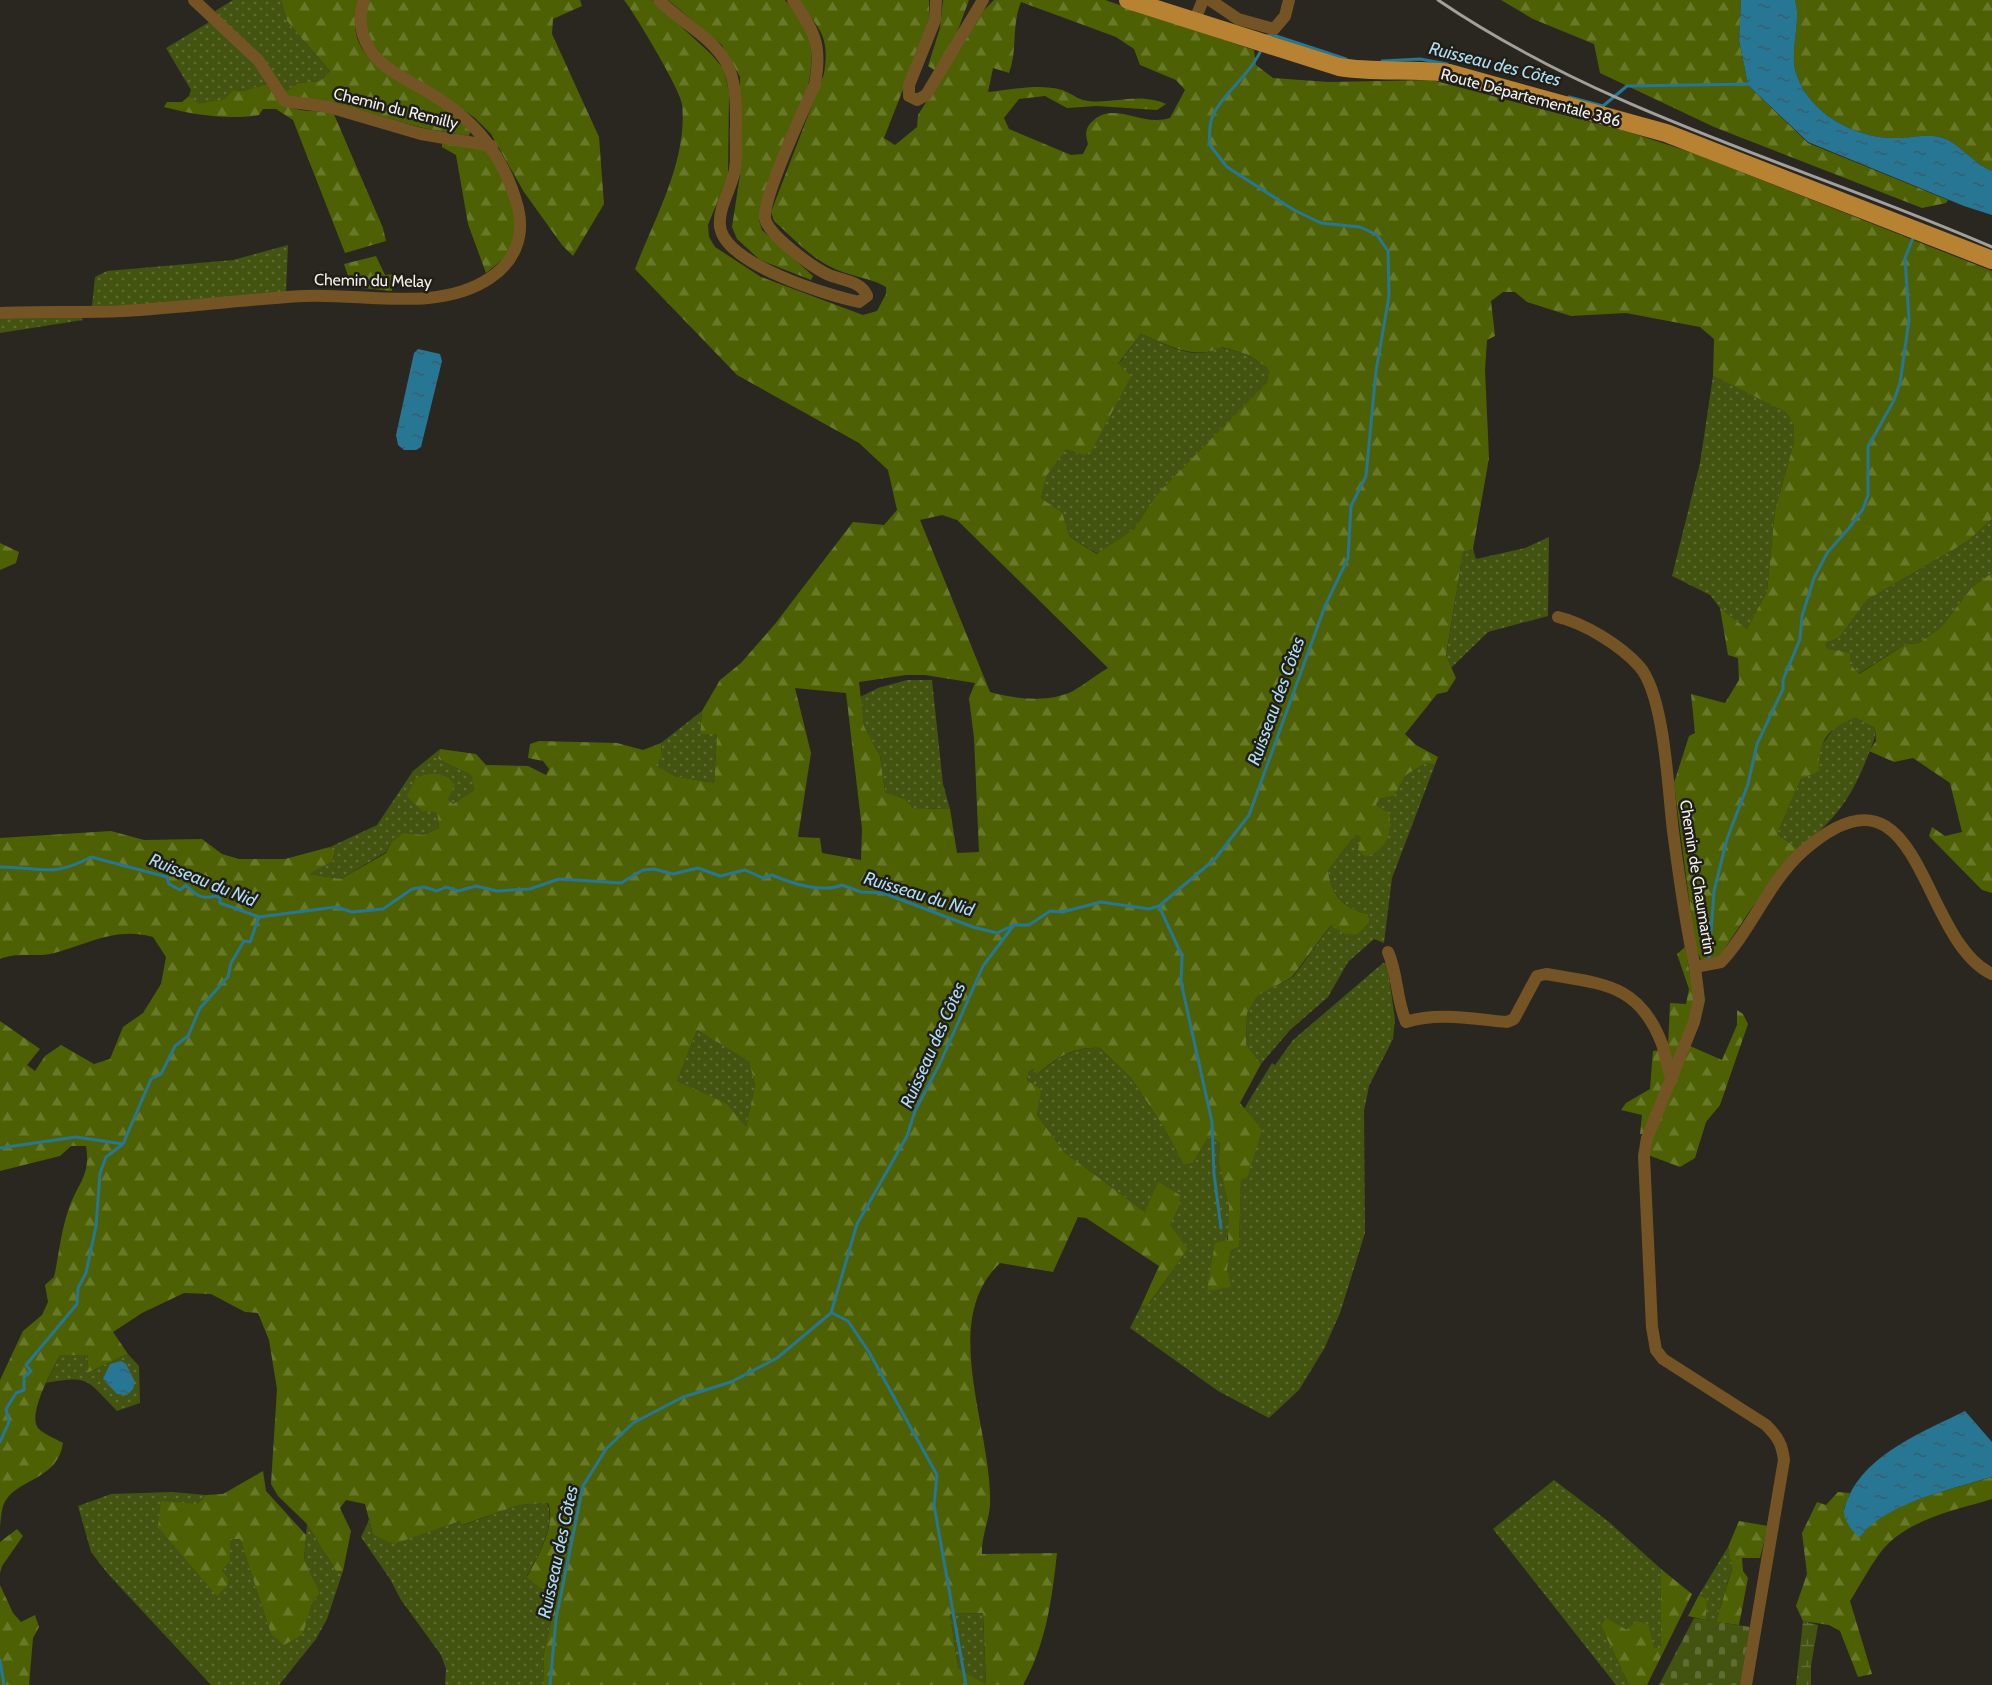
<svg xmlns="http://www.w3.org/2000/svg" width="1992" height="1685" viewBox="0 0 1992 1685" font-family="Cabin,sans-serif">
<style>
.grass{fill:url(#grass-dots)}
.forest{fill:url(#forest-firs);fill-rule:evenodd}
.wetland{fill:url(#wetland-marsh)}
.cemetery{fill:url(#cemetery-stones)}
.water{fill:url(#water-ripples)}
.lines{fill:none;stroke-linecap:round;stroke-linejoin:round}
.stream{stroke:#277694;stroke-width:3}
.minor{stroke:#745425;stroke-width:12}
.primary{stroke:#b78231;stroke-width:18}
.rail{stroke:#a2a09b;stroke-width:3}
.labels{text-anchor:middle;stroke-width:5;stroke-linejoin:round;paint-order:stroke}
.street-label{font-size:16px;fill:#f2f0ec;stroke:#211e18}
.water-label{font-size:18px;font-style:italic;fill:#aedcf1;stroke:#211e18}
</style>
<defs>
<pattern id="grass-dots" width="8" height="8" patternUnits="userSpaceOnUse" patternTransform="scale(1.5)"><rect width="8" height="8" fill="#435310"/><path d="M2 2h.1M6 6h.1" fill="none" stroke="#5f6c33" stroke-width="1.8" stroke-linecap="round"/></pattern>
<pattern id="forest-firs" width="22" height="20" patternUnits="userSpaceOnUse" patternTransform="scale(1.5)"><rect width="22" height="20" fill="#4d6104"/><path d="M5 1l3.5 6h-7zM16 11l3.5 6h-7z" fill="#677829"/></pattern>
<pattern id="wetland-marsh" width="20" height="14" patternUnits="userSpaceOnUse" patternTransform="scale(1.5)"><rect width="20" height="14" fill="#435310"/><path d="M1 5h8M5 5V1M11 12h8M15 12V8" fill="none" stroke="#5f6c33"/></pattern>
<pattern id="cemetery-stones" width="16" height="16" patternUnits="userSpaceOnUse" patternTransform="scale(1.5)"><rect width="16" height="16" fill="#435310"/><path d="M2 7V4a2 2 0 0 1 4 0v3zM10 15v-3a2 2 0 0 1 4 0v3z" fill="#5f6c33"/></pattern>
<pattern id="water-ripples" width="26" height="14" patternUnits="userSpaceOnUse" patternTransform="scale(1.5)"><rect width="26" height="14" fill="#277694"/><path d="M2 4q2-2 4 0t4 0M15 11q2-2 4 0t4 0" fill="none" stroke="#385f6e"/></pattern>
</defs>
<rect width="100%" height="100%" fill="#2a2721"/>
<path class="grass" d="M 233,0 L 281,0 L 287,21 L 330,71 L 320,81 L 298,83 L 285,92 L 215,11 Z
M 211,21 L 251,57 L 267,84 L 243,91 L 233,90 L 224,99 L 199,105 L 189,96 L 191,90 L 166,48 Z
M 288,245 L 286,293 L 178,304 L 92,306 L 95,277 L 107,271 L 233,260 Z
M 80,315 L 83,320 L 0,333 L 0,316 Z
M 1141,334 C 1168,345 1193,362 1221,347 L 1249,355 L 1269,369 L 1267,382 L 1156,495 L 1134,529 L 1098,554 L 1070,537 L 1062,512 L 1041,498 L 1047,474 L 1066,449 L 1082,455 L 1118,365 Z
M 1713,376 L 1787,412 L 1794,425 L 1794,442 L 1775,510 L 1767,591 L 1747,629 L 1720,608 L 1710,595 L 1672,576 L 1700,463 Z
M 1992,519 L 1992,573 L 1972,587 L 1942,626 L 1919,643 L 1906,644 L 1858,674 L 1850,664 L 1827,649 L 1826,643 L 1839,638 L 1867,600 L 1968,541 Z
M 1549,537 L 1548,616 L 1488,632 L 1451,668 L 1446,657 L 1463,552 L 1473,549 L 1476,559 L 1525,548 Z
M 907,680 L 932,680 L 943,784 L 950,809 L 913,808 L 905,799 L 885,792 L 880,756 L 864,726 L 860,697 L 878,688 Z
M 702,711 L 700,734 L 717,734 L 714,783 L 673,776 L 655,766 L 662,756 L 661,743 Z
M 1856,718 L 1875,728 C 1876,741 1871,746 1867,758 C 1850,801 1834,821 1798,849 L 1777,834 L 1801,779 L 1818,750 L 1837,724 Z
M 440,749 L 438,759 L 471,775 L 476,790 L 453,804 L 448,799 L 437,812 L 439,828 L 423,835 L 391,843 L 386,852 L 341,879 L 308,874 L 332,862 L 335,852 L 330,847 L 377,825 L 413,771 Z
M 1426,763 L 1435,765 L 1392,878 L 1384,943 L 1374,939 L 1348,962 L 1328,997 L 1290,1030 L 1261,1064 L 1246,1044 L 1247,1013 L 1256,996 L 1293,977 L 1332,924 L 1345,934 L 1358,934 L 1368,922 L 1368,914 C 1344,909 1332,895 1328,871 L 1355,835 L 1361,836 L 1379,799 L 1394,796 L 1406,775 Z
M 1383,963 L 1387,963 L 1395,1019 L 1393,1039 L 1369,1086 L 1364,1111 L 1365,1233 L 1340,1313 L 1324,1349 L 1299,1390 L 1269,1418 L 1218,1391 L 1130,1328 L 1141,1306 L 1149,1304 L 1188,1249 L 1169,1225 L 1179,1207 L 1145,1212 L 1064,1152 L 1037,1115 L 1040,1089 L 1027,1080 L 1029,1071 L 1034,1068 L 1036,1075 C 1056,1059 1074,1046 1100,1048 L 1131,1078 L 1163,1126 L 1184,1165 L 1193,1163 L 1209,1136 L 1220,1143 C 1218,1165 1226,1182 1229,1204 C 1234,1235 1219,1262 1207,1290 L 1230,1287 L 1227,1269 L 1231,1250 L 1239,1247 L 1241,1179 L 1262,1130 L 1244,1109 L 1272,1063 L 1275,1065 L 1293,1040 Z
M 697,1030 L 749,1060 L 755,1085 L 746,1127 L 677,1081 Z
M 128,1354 L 139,1366 L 140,1403 L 117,1411 C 86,1380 91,1375 46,1383 L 60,1355 L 88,1355 L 87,1373 Z
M 1554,1480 L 1609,1522 L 1661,1569 L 1661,1648 L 1654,1648 L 1627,1630 L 1601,1626 L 1629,1685 L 1616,1685 L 1493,1529 Z
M 172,1492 L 206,1495 L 197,1504 L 222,1571 L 230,1562 L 230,1539 L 240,1539 L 271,1634 L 303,1634 L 312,1604 L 320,1593 L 304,1559 L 307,1524 L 336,1571 L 343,1571 L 327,1619 L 316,1639 L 279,1685 L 211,1685 L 108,1574 L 91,1552 L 78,1506 L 111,1494 Z
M 547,1503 C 557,1523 537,1558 527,1576 L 556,1584 L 557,1596 L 544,1652 L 543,1685 L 445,1685 L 446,1669 L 441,1655 L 401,1600 L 390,1579 L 361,1537 L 369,1520 L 373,1535 L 394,1543 L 460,1521 L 463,1525 L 519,1505 Z
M 1728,1547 L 1732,1568 L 1716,1622 L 1706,1620 L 1707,1599 L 1699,1595 Z
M 983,1613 L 986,1685 L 958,1668 L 950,1614 Z"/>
<path class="forest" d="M 281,0 L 359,0 C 340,57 391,74 430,97 C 444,106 458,118 471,128 L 469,136 L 423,128 L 355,109 L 290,98 L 285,92 L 298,83 L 320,81 L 330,71 L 287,21 Z
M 367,0 L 580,0 L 582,6 L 553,19 L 552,34 L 599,137 L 604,204 L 573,256 L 562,245 L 524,192 L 491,134 L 475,118 L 435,90 L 386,62 L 368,37 L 364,15 Z
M 624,0 L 652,0 L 711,54 L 723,68 L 729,91 L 728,176 L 708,225 L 709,237 L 715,247 L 761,277 L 863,315 L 877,311 L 886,294 L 886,287 C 872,278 847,276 829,266 C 809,256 791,236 774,221 L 771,212 L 824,74 C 830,35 820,31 799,0 L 929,0 L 929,23 L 884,138 L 895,145 L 917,127 L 918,115 L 983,11 L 994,0 L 1105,0 L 1254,50 L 1256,65 L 1273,78 L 1329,82 L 1432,80 L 1632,133 L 1693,153 L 1992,271 L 1992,519 L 1968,541 L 1867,600 L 1839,638 L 1826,643 L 1827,649 L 1850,653 L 1850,664 L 1859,674 L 1906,644 L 1919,643 L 1942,626 L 1972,587 L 1992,573 L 1992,893 L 1982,890 L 1929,836 L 1932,827 L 1945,836 L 1962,832 L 1950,783 L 1913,758 L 1894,762 L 1869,751 L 1876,741 L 1875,728 L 1856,718 C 1828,727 1818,741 1819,771 L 1801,779 L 1777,834 L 1798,849 L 1751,909 L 1721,954 L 1712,962 L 1702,962 L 1695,946 L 1674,783 L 1689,736 L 1695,733 L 1691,694 L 1725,703 L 1739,680 L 1738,658 L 1728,655 L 1720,608 L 1747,629 L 1767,591 L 1775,510 L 1794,442 L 1794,425 L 1786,412 L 1713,376 L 1714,339 L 1700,327 L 1626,313 L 1571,316 L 1527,302 L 1515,292 L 1503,292 L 1491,301 L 1495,336 L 1487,340 L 1485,370 L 1489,458 L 1473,549 L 1463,552 L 1446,656 L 1456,678 L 1447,692 L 1437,694 L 1405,734 L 1416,745 L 1438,757 L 1435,765 L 1426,763 L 1406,775 L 1394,796 L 1379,799 L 1376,805 L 1390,814 C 1390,836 1388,848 1366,857 L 1358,850 L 1361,837 L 1355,835 L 1328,871 C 1332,896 1344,909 1368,914 L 1369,922 L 1358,934 L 1345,934 L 1331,925 L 1292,977 L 1257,996 L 1247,1013 L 1246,1044 L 1261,1064 L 1240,1103 L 1262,1130 L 1247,1178 L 1241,1179 L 1239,1247 L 1231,1250 L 1227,1269 L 1231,1287 L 1207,1291 L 1215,1243 L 1228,1240 L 1229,1206 L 1219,1162 L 1220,1143 L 1209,1136 L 1193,1163 L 1184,1165 L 1163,1126 L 1131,1078 L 1100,1048 C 1073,1046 1055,1059 1036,1075 L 1034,1069 L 1029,1071 L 1027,1080 L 1041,1089 L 1037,1115 L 1064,1152 L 1145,1212 L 1158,1182 L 1180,1195 L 1179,1207 L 1170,1225 L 1188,1249 L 1148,1305 L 1141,1306 L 1159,1266 L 1086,1218 L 1078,1217 L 1053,1272 L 1000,1263 C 938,1322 993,1430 990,1505 C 989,1521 981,1537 982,1554 L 1057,1553 C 1052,1599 1046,1644 1023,1685 L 543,1685 L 544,1652 L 557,1596 L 555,1584 L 540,1588 L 527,1577 C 537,1558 557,1524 548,1503 L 519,1505 L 462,1525 L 460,1521 L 394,1544 L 373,1535 L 365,1504 L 346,1500 L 340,1508 L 351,1531 L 343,1571 L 336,1571 L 307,1524 L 278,1496 L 271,1484 L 277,1389 L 269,1340 L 258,1313 L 245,1312 L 211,1294 L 184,1293 L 142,1313 L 113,1332 L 128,1354 L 87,1373 L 88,1355 L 60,1355 C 53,1369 27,1414 38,1428 C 43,1434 56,1439 63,1443 C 58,1479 19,1479 6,1500 C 1,1507 1,1519 0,1527 L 0,1380 L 23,1331 L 42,1315 L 48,1302 L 45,1285 L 54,1277 C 59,1255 61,1230 69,1208 C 78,1183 91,1175 86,1146 L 71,1146 L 60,1156 L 0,1171 L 0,1021 L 40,1049 L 27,1065 L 35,1071 L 45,1056 L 61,1045 L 94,1064 L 110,1059 L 123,1027 L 143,1013 L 161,984 L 166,957 L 153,937 C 115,926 87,945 50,954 C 34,957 16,952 0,959 L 0,838 L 111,831 L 144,840 L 202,839 L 222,854 L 239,859 L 285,859 L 330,847 L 335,852 L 332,862 L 309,874 L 341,879 L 386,853 L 391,843 L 403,833 L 423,835 L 439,828 L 437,812 L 422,811 L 407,796 L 416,778 C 432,772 444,771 455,785 L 448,799 L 453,804 L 475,790 L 471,775 L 438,759 L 440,749 L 476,754 L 486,765 L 528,766 L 546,775 L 549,769 L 543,761 L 528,758 L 530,744 L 539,741 L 617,743 L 643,750 L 661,743 L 662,756 L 656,766 L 674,776 L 714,783 L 717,734 L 700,734 L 702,711 L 720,680 L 741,663 L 775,624 L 853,522 L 884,525 L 897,510 L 888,470 L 859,443 L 737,375 L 635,269 C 655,217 688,160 682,104 C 680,89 635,14 624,0 ZM 1021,2 L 1116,37 L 1134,49 L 1140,65 L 1176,80 L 1185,90 L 1170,118 C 1166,119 1161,120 1157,120 C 1136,121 1112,104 1094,120 C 1085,127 1085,134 1088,144 L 1083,154 L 1071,155 L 1009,129 L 1004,118 L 1019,99 L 1045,96 L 1067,108 L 1097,106 L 1157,110 L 1166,104 C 1137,91 1109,106 1083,100 C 1076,98 1069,92 1062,90 C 1038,83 1011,90 988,92 L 993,68 L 1009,73 C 1018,49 1011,27 1021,2 ZM 1141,334 C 1168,345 1194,361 1222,347 L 1249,355 L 1269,369 L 1267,382 L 1156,495 L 1134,529 L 1097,554 L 1070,537 L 1062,512 L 1041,498 L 1047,475 L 1066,449 L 1082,455 L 1091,452 L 1131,376 L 1118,364 ZM 942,515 L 957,520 L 1108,668 C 1096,675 1085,684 1073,691 C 1050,703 1014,699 990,692 L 920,520 ZM 906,675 L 925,675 L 975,683 L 969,698 L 974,738 L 979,852 L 957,853 L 950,809 L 913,808 L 905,799 L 885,792 L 880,756 L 864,726 L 859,682 ZM 795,688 L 846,693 L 862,829 L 861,860 L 822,853 L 820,838 L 798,837 L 811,753 ZM 697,1030 L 749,1061 L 755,1085 L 746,1127 L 727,1104 L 677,1081 ZM 983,1613 L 986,1684 L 985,1684 L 958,1668 L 950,1614 Z
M 668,0 L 785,0 C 791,8 802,16 805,25 C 831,90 769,158 759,220 L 762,230 L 813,276 L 811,280 L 760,260 L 737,239 L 732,227 L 740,175 L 740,77 L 722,45 Z
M 943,0 L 969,0 L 952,46 L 936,71 L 928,66 L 940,28 Z
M 1501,0 L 1741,0 L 1739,40 L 1748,85 L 1808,143 L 1948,200 L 1946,203 L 1922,208 L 1714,127 L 1600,73 L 1594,44 L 1533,19 Z
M 1795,0 L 1992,0 L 1992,171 C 1975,164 1957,142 1943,138 C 1928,133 1913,138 1897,138 C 1856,139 1809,114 1796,73 C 1789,49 1802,23 1795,0 Z
M 267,84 C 290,114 297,110 333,112 L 383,228 L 386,241 L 345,253 L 293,120 L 276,109 L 263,109 L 259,115 C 228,120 194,115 164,107 L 167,102 L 182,102 L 189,96 L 199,104 L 224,99 L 233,90 L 243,91 Z
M 442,141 L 488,151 C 505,175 525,216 512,245 C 507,257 496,265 486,273 L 468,224 L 456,155 L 442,147 Z
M 376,256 L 385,275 L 394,274 L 392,291 L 352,287 L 344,264 Z
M 0,543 L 19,552 L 16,563 L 0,570 Z
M 1685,947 L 1695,1002 L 1672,1069 L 1668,1048 L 1670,1003 L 1686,1004 L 1689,989 L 1677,954 Z
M 1737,1010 L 1743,1014 L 1748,1024 L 1720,1105 L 1706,1122 L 1695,1158 L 1680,1167 L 1648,1155 L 1651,1140 L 1690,1046 L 1722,1060 L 1737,1025 Z
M 1660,1050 L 1668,1081 L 1644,1134 L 1640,1134 L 1642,1115 L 1621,1110 L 1626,1103 L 1650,1089 L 1653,1051 Z
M 263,1471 L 266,1491 L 306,1535 L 304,1559 L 320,1593 L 312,1604 L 303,1634 L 284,1645 L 271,1634 L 240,1539 L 230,1539 L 230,1562 L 222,1571 L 228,1578 L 228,1585 L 217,1596 L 158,1527 L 161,1501 L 197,1504 L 206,1495 L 223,1494 Z
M 1992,1477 L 1992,1499 C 1953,1511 1906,1519 1880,1553 C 1869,1568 1860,1585 1850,1601 L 1872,1674 L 1858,1677 L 1840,1631 L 1829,1625 L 1803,1621 L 1796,1606 L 1807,1574 L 1802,1533 L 1817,1502 L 1826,1505 L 1838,1492 L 1850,1493 L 1844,1508 L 1860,1536 C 1883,1503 1955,1489 1992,1477 Z
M 1739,1521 L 1768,1526 L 1760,1558 L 1742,1558 L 1743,1571 L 1748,1578 L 1739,1625 L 1716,1622 L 1732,1569 L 1728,1547 Z
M 17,1529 L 23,1536 L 2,1566 L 0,1573 L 0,1542 Z
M 1661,1569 L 1692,1594 L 1647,1685 L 1629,1685 L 1601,1626 L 1606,1618 L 1627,1630 L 1637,1621 L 1648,1624 L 1654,1648 L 1661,1648 Z
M 0,1585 L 13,1613 L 21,1622 L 35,1615 L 39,1627 L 33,1638 L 29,1685 L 0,1685 Z
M 1699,1595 L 1707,1599 L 1706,1620 L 1688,1616 Z"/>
<path class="wetland" d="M 1803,1621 L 1818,1625 L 1811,1666 L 1811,1685 L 1796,1685 Z"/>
<path class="cemetery" d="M 1694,1618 L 1750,1627 L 1740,1685 L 1659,1685 Z"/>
<path class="water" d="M 1741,0 L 1795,0 C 1802,23 1789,49 1796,73 C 1809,114 1856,139 1897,138 C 1913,138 1928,133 1943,138 C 1957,142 1975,164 1992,171 L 1992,215 L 1964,206 L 1808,142 L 1748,85 L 1739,40 Z
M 418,349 L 440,354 L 442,361 L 421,447 L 416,450 L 404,450 L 398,445 L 396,435 L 414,353 Z
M 121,1361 L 126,1364 L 135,1382 L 133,1389 L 127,1395 L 117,1394 L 103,1379 L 110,1364 Z
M 1965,1411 L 1992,1442 L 1992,1477 C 1955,1488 1883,1504 1860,1537 C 1854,1534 1849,1526 1846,1520 C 1842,1512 1845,1505 1848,1498 C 1867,1453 1925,1431 1965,1411 Z"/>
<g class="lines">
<path class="stream" d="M 1266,36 L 1273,35 L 1346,59
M 1382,61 L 1420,59 L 1447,64
M 1569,97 L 1603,106 L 1627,86 L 1752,84
M 0,867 C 41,867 52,878 91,857 L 167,877 L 169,884 L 180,890 L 186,885 C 196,895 201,900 215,896 L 220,898 L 220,903 L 259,917 L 336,907 L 352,912 L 383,909 L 412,889 L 424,887 L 437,891 L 446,887 L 458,891 L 476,886 L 497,891 L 530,889 L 559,879 L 621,883 L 643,870 L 654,869 L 673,874 L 698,868 L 720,876 L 745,870 L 763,878 L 772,875 C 791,883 822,893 842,885 L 861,892 L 883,893 L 973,927 L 997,933 L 1014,925 L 1029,925 L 1050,911 L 1062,912 L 1101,902 L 1149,909 L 1159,906 L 1215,859 L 1249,815 L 1325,606 L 1348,558 L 1351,506 L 1366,476 L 1376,371 L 1389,296 L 1388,251 L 1377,235 L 1360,227 L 1321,223 L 1294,210 L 1227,167 L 1209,144 C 1210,137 1209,128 1211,121 C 1217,98 1251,75 1262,48
M 1159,906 L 1182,956 L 1181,982 L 1212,1122 L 1214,1174 L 1221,1228
M 1709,960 L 1714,891 L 1727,839 L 1748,784 L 1757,744 L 1783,689 L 1783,680 L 1800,639 L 1802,616 L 1814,578 L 1827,553 L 1849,528 L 1863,509 L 1868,495 L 1868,447 L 1894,400 L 1900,383 L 1909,320 L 1905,258 L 1913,238
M 0,1148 L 76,1137 L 123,1144
M 832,1313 L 848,1321 L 869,1352 L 937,1475 L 934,1505 L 966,1685
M 0,1442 L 9,1422 L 6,1409 L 16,1393 L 24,1390 L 24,1377 L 31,1371 L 26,1365 L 77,1304 L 78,1288 L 86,1273 L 96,1226 L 100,1173 L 106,1157 L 123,1144 L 151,1079 L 161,1074 L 175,1046 L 188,1036 L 200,1008 L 228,977 L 231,963 L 244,941 L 250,942 L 259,917
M 0,1660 L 4,1685
M 550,1685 L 556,1619 L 583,1486 L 606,1449 L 633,1423 L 683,1397 L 731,1382 L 777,1358 L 831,1313 L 857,1224 L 907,1136 L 915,1111 L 941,1061 L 983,966 L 1013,926"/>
<path class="minor" d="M 194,0 L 258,60 L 285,101 L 329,107 L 421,134 L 492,146
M 659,0 C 679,21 711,36 726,62 C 736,81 736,102 736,124 C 735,139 737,155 735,169 C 732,188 718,207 720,226 C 724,264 827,295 859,302 L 867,296 C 862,281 841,280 829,275 C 813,268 767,234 765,218 C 763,196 804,109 815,84 C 822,45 815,32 793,0
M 936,0 L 935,20 L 909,85 L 909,96 L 917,100 L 926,95 L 983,0
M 1210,0 L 1238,19 L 1274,29 L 1285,16 L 1289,0
M 1194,22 L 1203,0
M 0,313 C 41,311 82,313 123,311 C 183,308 243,299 304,296 C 364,293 438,313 490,278 C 514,262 525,237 518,208 C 504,155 474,118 426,91 C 408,80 387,71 374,55 C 361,39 357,19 364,0
M 1558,617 C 1584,623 1620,645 1639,666 C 1665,695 1668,792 1673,831 C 1679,876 1685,923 1695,967 L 1721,962 C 1752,929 1768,883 1802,852 C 1923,745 1917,938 1992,974
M 1388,952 C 1398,974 1396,999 1406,1022 C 1438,1012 1474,1019 1507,1022 L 1514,1019 L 1537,976 L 1546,974 C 1602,984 1639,983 1662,1044 C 1666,1056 1667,1068 1672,1080
M 1695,967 L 1699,1000 L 1694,1022 L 1647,1138 L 1644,1156 L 1652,1327 L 1656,1350 L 1663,1359 L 1766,1425 C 1778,1437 1782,1444 1784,1460 L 1746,1685"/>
<path class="primary" d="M 1128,0 L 1339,67 C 1376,73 1412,68 1449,73 L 1666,133 L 1992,260"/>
<path class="rail" d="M 1438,0 C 1607,115 1806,166 1992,247"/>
</g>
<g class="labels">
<g class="street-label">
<text transform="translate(1531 97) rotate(15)" y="6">Route Départementale 386</text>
<text transform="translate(396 108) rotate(14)" y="6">Chemin du Remilly</text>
<text transform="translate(373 280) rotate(1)" y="6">Chemin du Melay</text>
<text transform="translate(1698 877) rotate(81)" y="6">Chemin de Chaumartin</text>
</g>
<g class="water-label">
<text transform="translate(1495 64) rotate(14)" y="6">Ruisseau des Côtes</text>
<text transform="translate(1276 701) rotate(-70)" y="6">Ruisseau des Côtes</text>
<text transform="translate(203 880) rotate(22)" y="6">Ruisseau du Nid</text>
<text transform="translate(919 894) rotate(17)" y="6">Ruisseau du Nid</text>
<text transform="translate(933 1045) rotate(-66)" y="6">Ruisseau des Côtes</text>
<text transform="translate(558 1552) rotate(-78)" y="6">Ruisseau des Côtes</text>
</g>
</g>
</svg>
